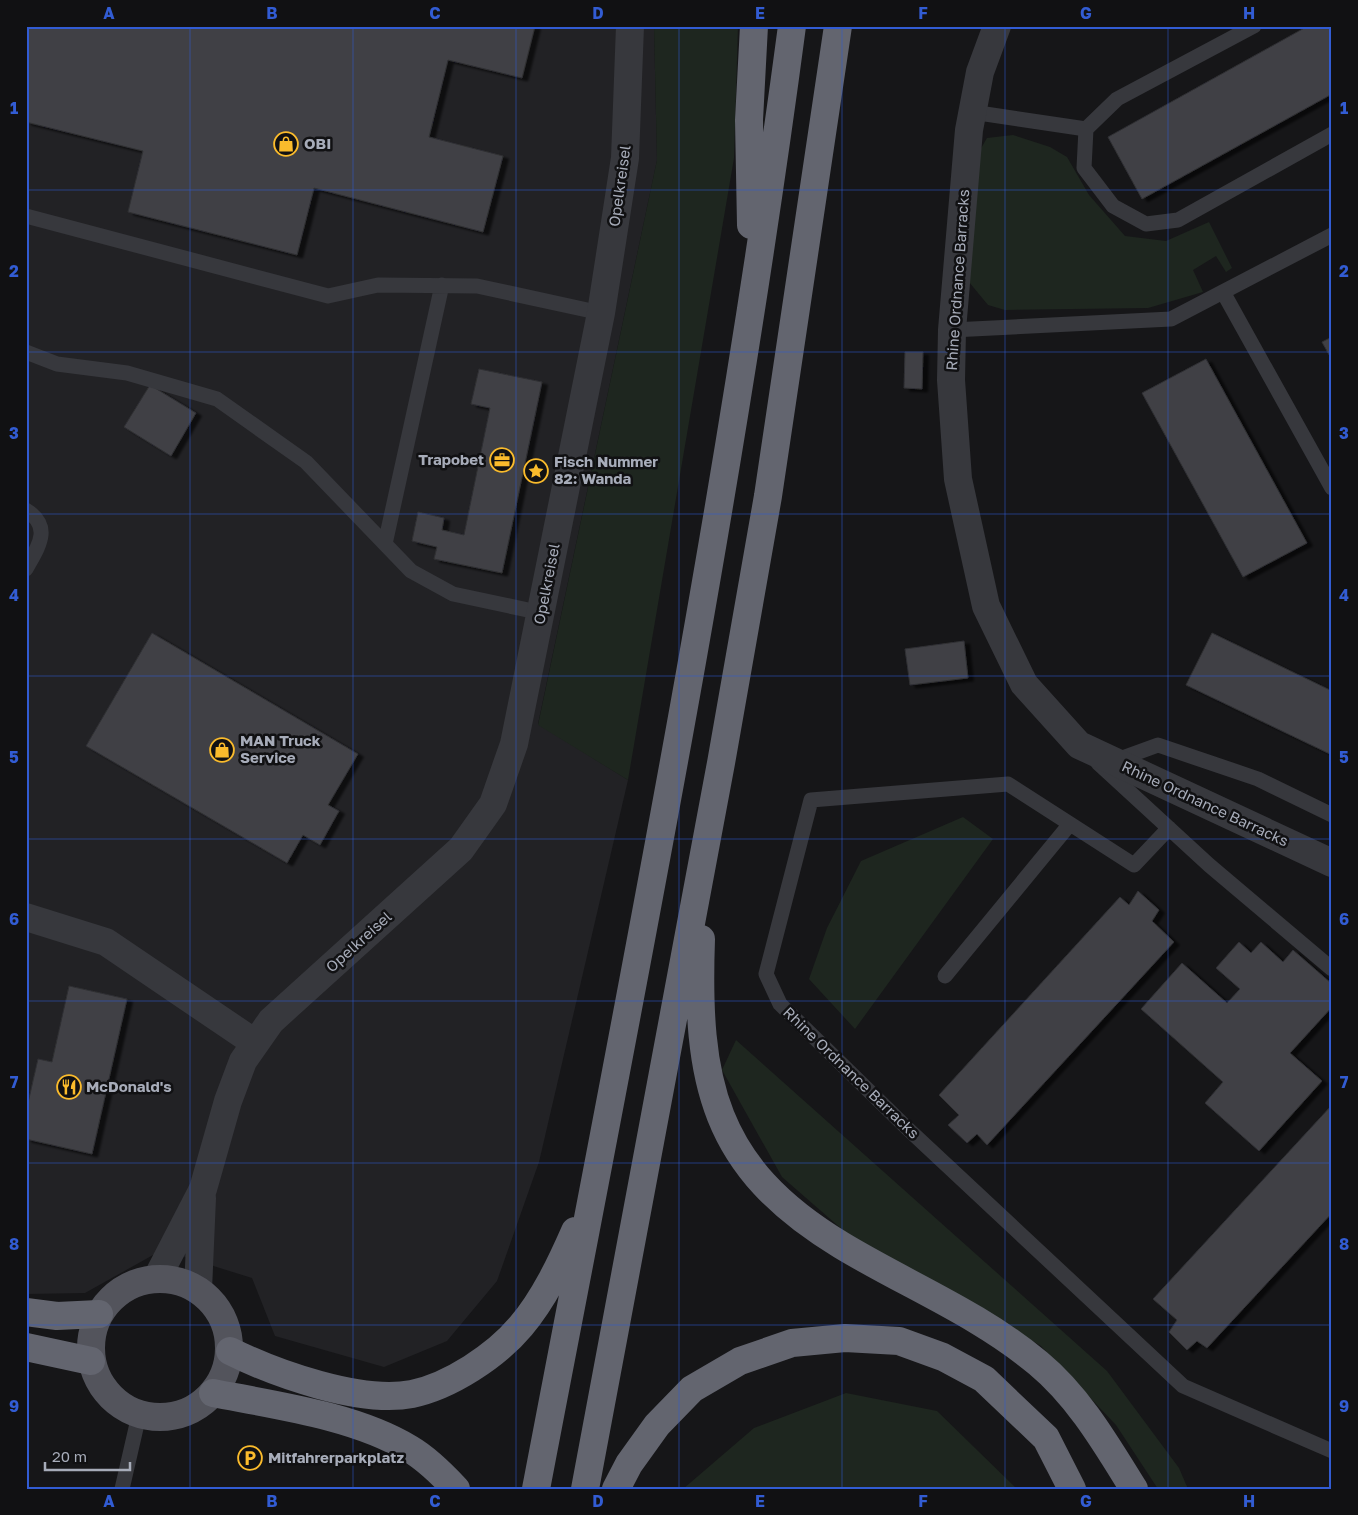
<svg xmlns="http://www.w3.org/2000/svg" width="1358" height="1515" viewBox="0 0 1358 1515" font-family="'Golos Text',sans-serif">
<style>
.built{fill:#222225}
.green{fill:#1e261f}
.building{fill:#404145;stroke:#303034;filter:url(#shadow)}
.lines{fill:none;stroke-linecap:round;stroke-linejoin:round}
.lane{stroke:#37383d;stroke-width:15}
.street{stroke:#37383d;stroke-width:28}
.primary{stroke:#53545c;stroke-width:28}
.highway{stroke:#63656f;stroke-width:28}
.grid{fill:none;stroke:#325cd3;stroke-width:1;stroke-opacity:0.55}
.labels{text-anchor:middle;stroke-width:5;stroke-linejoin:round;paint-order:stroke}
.poi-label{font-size:15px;font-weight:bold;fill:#a7acb9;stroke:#111113;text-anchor:start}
.street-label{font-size:15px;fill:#a7acb9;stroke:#111113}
.neatline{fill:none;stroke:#325cd3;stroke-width:2}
.grid-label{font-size:16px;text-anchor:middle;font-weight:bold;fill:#325cd3}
</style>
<defs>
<filter id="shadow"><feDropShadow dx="5.5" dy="3" stdDeviation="1" flood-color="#0009"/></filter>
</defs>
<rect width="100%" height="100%" fill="#161618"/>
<path class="built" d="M 26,26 L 654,26 L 657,160 L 538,724 L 628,780 L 539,1162 L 497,1281 L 447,1341 L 384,1367 L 275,1336 L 252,1278 L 162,1250 L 85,1293 L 26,1294 Z"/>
<path class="green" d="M 654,26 L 738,26 L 734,158 L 628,780 L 538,725 L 657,160 Z
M 1013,135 L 1050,147 L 1067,157 L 1089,195 L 1125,236 L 1166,241 L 1209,222 L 1232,268 L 1226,272 L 1216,256 L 1193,270 L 1203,292 L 1148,308 L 1005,310 L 988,305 L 969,282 L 976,157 L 987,138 Z
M 963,817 L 993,839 L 855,1029 L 809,979 L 827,928 L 861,861 Z
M 736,1040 L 1107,1371 L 1179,1468 L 1188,1489 L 1158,1489 L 1116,1425 L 1041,1346 L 960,1297 L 852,1238 L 782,1177 L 722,1070 Z
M 846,1393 L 937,1411 L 1017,1489 L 683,1489 L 754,1428 Z"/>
<path class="building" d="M 26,26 L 535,26 L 522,78 L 448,60 L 429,137 L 503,156 L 483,232 L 314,188 L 297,255 L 128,212 L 143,151 L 26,122 Z
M 1308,26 L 1332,26 L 1332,94 L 1142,199 L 1108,137 Z
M 1332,337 L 1332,360 L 1322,342 Z
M 905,352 L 923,352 L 922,389 L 904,388 Z
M 1206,359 L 1307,543 L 1243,577 L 1142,393 Z
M 479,369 L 542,382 L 502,573 L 434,559 L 437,547 L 412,541 L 418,512 L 444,518 L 442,530 L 464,535 L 490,408 L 471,404 Z
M 150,385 L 196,413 L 171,456 L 124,427 Z
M 152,633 L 358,754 L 328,805 L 339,811 L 320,845 L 303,835 L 287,863 L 86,746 Z
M 1212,633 L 1332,691 L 1332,755 L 1186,685 Z
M 964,641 L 968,678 L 910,685 L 905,649 Z
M 1138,891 L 1159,910 L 1152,921 L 1174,942 L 987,1145 L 977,1134 L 967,1143 L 948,1125 L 959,1115 L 939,1095 L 1120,897 L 1129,905 Z
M 1239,942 L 1251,953 L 1261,942 L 1283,962 L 1293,950 L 1332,984 L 1332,1007 L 1290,1053 L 1322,1081 L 1259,1151 L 1205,1103 L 1223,1082 L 1141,1009 L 1182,963 L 1227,1003 L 1240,989 L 1216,968 Z
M 69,986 L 127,999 L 92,1154 L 26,1139 L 26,1112 L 38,1059 L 52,1062 Z
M 1332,1105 L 1332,1213 L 1207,1348 L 1197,1341 L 1187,1350 L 1169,1332 L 1177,1320 L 1153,1299 Z"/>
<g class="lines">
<path class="lane" d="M 1254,26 L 1117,99 L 1086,129 L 1084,168 L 1113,206 L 1146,224 L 1178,220 L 1332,134
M 972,112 L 1086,129
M 26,216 L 328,296 L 378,285 L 477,286 L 601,313
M 1223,292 L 1332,488
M 952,330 L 1171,319 L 1332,235
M 26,352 L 57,364 L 127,373 L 217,399 L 306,462 L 411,571 L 453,594 L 542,613
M 26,510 C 53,527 38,547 26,569
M 385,544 L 442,285
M 1114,761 L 1158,745 L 1258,779 L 1332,815
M 1098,763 L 1209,865 L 1332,969
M 1169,828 L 1134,865 L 1008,784 L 811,800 L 766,974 L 780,1004 L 908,1129 L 1183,1386 L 1332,1451
M 945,976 L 1070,824
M 122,1489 L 139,1415"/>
<path class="street" d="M 997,26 L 980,72 L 969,130 L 952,330 L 951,380 L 958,479 L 986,606 L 1024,684 L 1079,745 L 1332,863
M 26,917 L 106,942 L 255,1043
M 157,1278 L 203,1189 L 228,1101 L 243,1061 L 271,1021 L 461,849 L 493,804 L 514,744 L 601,313 L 625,158 L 630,26
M 198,1290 L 202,1198"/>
<path class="primary" d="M91 1348a69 69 0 1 1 138 0a69 69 0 1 1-138 0Z"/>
<path class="highway" d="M 751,225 L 749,120 L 754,26
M 701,939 C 696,1081 712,1167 841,1245 C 907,1285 978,1313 1038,1363 C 1079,1397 1106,1444 1134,1489
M 26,1312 L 57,1316 L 99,1314
M 26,1347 L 91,1361
M 230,1351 C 276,1374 361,1404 412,1394 C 450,1386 496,1356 521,1326 C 544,1299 561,1263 575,1231
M 213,1393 C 275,1405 356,1416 410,1449 C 427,1459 442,1474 456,1489
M 536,1489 C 629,1002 727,517 792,26
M 585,1489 L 721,763 L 768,496 L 838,26
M 616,1489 L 629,1464 L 657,1425 L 692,1389 L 740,1361 L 792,1343 L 845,1338 L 899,1341 L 943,1357 L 984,1379 L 1046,1438 L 1072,1489"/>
</g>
<path class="grid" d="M 190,26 L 190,1489M 353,26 L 353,1489M 516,26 L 516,1489M 679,26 L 679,1489M 842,26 L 842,1489M 1005,26 L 1005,1489M 1168,26 L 1168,1489M 26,190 L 1332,190M 26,352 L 1332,352M 26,514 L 1332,514M 26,676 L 1332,676M 26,839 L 1332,839M 26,1001 L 1332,1001M 26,1163 L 1332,1163M 26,1325 L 1332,1325"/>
<defs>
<g id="shop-ring" transform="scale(1.25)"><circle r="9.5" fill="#111113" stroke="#fabb2c" stroke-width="1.5"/><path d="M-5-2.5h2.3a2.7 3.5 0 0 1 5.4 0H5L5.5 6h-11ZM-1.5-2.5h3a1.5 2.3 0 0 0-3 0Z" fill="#fabb2c"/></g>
<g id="office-ring" transform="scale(1.25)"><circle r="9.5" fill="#111113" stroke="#fabb2c" stroke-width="1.5"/><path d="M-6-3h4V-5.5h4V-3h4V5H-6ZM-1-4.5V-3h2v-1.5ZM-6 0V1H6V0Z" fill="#fabb2c"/></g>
<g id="sight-ring" transform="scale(1.25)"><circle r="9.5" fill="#111113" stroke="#fabb2c" stroke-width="1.5"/><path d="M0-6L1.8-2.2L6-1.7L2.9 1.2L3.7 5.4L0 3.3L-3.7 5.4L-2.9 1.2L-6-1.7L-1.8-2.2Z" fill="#fabb2c"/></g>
<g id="restaurant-ring" transform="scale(1.25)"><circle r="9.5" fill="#111113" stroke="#fabb2c" stroke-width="1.5"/><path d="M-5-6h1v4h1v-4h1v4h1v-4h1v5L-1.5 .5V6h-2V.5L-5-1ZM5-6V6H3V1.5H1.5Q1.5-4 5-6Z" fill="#fabb2c"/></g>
<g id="parking-ring" transform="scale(1.25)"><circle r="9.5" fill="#111113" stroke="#fabb2c" stroke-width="1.5"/><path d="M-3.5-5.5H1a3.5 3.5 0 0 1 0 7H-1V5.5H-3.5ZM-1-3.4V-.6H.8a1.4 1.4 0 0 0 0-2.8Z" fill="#fabb2c"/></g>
</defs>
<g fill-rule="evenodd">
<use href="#shop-ring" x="286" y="144"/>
<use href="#office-ring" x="502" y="460"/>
<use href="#sight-ring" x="536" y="471"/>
<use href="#shop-ring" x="222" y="750"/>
<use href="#restaurant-ring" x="69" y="1087"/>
<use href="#parking-ring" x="250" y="1458"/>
</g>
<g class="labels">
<g class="poi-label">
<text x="304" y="149">OBI</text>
<text x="484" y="465" text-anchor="end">Trapobet</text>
<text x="554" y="467">Fisch Nummer<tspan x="554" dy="17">82: Wanda</tspan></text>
<text x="240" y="746">MAN Truck<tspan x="240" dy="17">Service</tspan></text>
<text x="86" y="1092">McDonald's</text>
<text x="268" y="1463">Mitfahrerparkplatz</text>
</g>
<g class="street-label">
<text transform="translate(620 186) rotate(-82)" y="5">Opelkreisel</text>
<text transform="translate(958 280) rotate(-86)" y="5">Rhine Ordnance Barracks</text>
<text transform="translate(547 584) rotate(-79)" y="5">Opelkreisel</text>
<text transform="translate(1205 804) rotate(25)" y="5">Rhine Ordnance Barracks</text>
<text transform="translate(359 942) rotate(-42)" y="5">Opelkreisel</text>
<text transform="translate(851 1073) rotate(44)" y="5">Rhine Ordnance Barracks</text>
</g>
</g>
<rect width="1358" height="1515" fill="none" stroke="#111113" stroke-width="55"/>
<path d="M45 1462v8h85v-8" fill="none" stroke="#a7acb9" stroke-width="2.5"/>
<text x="52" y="1462" font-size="15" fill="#a7acb9" stroke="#111113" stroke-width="4" paint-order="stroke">20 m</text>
<rect x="28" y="28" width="1302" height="1460" class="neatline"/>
<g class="grid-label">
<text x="109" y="19">A</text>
<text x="272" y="19">B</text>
<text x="435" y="19">C</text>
<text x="598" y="19">D</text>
<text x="760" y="19">E</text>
<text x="923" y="19">F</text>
<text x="1086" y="19">G</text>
<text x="1249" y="19">H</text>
<text x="14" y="114">1</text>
<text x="1344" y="114">1</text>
<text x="14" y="277">2</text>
<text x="1344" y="277">2</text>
<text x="14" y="439">3</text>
<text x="1344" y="439">3</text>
<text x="14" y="601">4</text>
<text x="1344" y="601">4</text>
<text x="14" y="763">5</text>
<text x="1344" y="763">5</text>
<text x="14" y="925">6</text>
<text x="1344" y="925">6</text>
<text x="14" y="1088">7</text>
<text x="1344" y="1088">7</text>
<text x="14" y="1250">8</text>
<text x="1344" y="1250">8</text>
<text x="14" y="1412">9</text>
<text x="1344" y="1412">9</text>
<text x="109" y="1507">A</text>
<text x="272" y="1507">B</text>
<text x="435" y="1507">C</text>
<text x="598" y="1507">D</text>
<text x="760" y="1507">E</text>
<text x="923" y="1507">F</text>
<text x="1086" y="1507">G</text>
<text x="1249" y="1507">H</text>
</g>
</svg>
